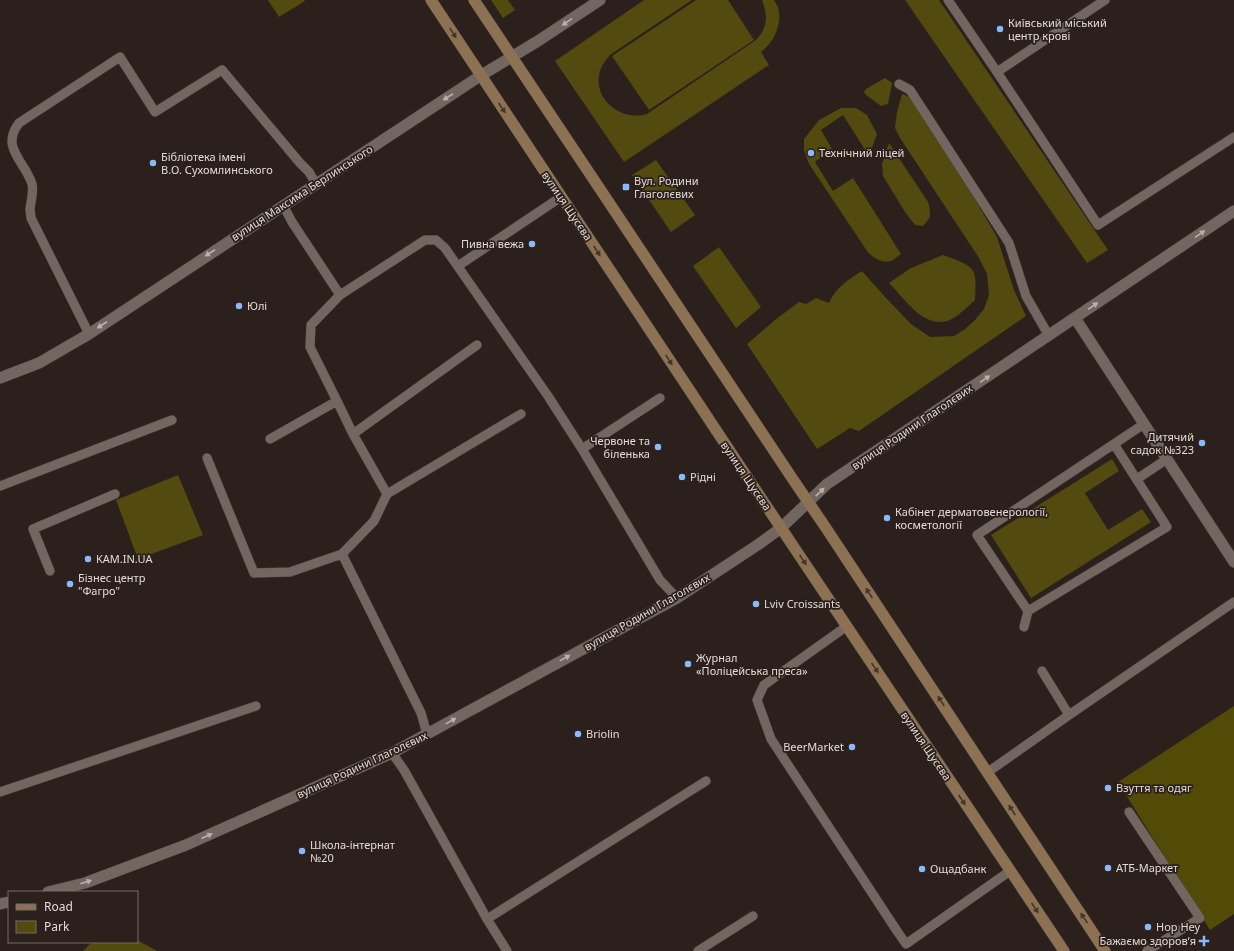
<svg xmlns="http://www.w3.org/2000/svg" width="1234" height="951" viewBox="0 0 1234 951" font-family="'Noto Sans',sans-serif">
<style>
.green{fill:#524a0f}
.forest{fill:#524a07}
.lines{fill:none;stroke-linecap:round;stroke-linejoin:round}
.service-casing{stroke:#443c38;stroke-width:10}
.minor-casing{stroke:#443c38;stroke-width:12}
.tertiary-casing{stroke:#443c38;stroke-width:12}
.secondary-casing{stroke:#443c38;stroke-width:12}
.service{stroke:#736661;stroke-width:9}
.minor{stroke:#736661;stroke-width:11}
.tertiary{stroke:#736661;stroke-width:11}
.secondary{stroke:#8d7153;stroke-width:11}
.oneway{fill:#bab1ae}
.oneway2{fill:#44342a}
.poi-dot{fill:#88bafc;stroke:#2b201c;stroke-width:1.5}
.labels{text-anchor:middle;stroke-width:3.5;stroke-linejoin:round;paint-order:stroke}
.poi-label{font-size:11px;fill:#e1dad7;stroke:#2b201c;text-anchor:start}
.street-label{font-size:11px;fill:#e1dad7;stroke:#2b201c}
</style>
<rect width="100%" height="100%" fill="#2b201c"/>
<path class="green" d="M 268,0 L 304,0 L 305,1 L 279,17 Z
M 491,0 L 508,0 L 515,10 L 503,18 Z
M 644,0 L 692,0 L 610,55 C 607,59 603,63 601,68 C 590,97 619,122 647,114 L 756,40 C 768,27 768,16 762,0 L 774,0 C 776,4 779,8 779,12 C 781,27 773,43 761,52 L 769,65 L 624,162 L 555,61 Z
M 696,0 L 728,0 L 754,40 L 649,110 L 612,56 Z
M 905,0 L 939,0 L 1108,250 L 1087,263 Z
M 885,78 L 892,83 L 888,104 L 881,106 L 866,95 L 864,92 L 866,89 Z
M 902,94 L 910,97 L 966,184 L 997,237 L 1014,290 L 1026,316 L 859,431 L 850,428 L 817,449 L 747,344 L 775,320 L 799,302 L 806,304 L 816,298 L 829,303 C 835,288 849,279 862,271 L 886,298 L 911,324 L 930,337 L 954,336 L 965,329 L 974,321 L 984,309 L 989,295 L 987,274 L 979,258 L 900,138 L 895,128 L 897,112 Z
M 841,108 L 856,108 L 867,115 L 877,134 L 869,156 L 843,115 L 821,130 L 832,149 L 815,162 L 833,191 L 853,178 L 901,254 C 898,256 896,258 893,260 C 884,265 873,258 867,251 L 809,164 L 804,150 L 804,139 L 819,120 Z
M 889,143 L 928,202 C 931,214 932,217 923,226 L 915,225 L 905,212 L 883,176 L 882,164 Z
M 656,160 L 695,215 L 671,232 L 632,175 Z
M 719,247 L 761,307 L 736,328 L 693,266 Z
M 943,255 C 951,258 969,263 973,271 C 977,278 975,292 975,300 C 967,307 957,318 947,321 C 923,328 904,298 889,283 L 911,268 Z
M 1112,459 L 1119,471 L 1085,493 L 1108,530 L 1142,509 L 1151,522 L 1031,598 L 991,535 Z
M 178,475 L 203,535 L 138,559 L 116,500 Z
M 137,940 L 157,951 L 83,951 L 90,944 L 94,942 L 137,942 Z"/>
<path class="forest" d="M 1234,706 L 1234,914 L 1210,930 L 1118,782 Z"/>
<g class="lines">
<g class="service-casing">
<path id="service" d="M 948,0 L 997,72 L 1098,225 L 1234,137
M 997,72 L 1105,0
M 899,84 L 910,90 L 1009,243 L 1026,296 L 1049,336
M 458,266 L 561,197
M 340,295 L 425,240 L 436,240 L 445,248 L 548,396 L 582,449 L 660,580 L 677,598
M 89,334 L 31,218 C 31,215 30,212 30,209 C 31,200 34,192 32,184 C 25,161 0,148 19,123 L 120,57 L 155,112 L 222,70 L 300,163 L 309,172 L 316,184
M 337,401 L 353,434 L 477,345
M 353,434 L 387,494 L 521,414
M 270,439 L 337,401 L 310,347 L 311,325 L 340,295 L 292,222 L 283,205
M 582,449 L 660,398
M 207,458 L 254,573 L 290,572 L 342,554 L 374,521 L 387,494
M 1137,479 L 1167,459
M 0,486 L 172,420
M 342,554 L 421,713 L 427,734
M 50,571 L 33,529 L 115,494
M 1028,611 L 1167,527 L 1114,444
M 847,626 L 764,685 L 757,700 L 771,739 L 897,931 L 906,944 L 1010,871
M 1024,627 L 1028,611 L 977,535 L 1144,424
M 1042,671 L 1069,715
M 392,753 L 404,770 L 487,919 L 507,951
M 988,772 L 1069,715 L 1234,602
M 0,792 L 256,706
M 1129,812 L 1200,918 L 1147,951
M 487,919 L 706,781
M 698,951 L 753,916"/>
</g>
<g class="minor-casing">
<path id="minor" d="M 1075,318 L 1234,562"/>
</g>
<g class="tertiary-casing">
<path id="tertiary" d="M 0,378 L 39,363 L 89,334 L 480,76 L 538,41 L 600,0
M 48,892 L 85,883 L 186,845 L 392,753 L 677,598 L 759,544 L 781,528 L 827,484 L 1234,211
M 0,904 L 9,902"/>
</g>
<g class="secondary-casing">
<path id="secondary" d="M 431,0 L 761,498 L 1064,951
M 474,0 L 608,201 L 792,478 L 826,528 L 1105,951"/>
</g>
<use href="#service" class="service"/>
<use href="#minor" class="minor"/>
<use href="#tertiary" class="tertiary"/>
<use href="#secondary" class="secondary"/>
</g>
<defs><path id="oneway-solid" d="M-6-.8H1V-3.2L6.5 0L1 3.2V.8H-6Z"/></defs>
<g class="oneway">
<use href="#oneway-solid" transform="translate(567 22) rotate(146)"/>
<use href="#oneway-solid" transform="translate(448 97) rotate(147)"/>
<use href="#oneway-solid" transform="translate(1200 234) rotate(-34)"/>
<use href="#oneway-solid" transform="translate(210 253) rotate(147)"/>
<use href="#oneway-solid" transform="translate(1093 306) rotate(-34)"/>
<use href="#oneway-solid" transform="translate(102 325) rotate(147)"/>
<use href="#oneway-solid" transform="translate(985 379) rotate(-34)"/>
<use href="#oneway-solid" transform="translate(820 492) rotate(-43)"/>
<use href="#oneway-solid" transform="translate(565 658) rotate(-29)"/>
<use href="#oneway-solid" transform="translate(451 721) rotate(-29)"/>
<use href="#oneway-solid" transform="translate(207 836) rotate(-24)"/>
<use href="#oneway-solid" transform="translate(86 882) rotate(-18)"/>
</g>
<g class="oneway2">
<use href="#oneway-solid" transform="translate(453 33) rotate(57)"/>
<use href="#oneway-solid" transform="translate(502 108) rotate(56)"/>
<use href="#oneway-solid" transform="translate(597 251) rotate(57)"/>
<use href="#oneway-solid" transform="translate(669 360) rotate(57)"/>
<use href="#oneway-solid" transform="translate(803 560) rotate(56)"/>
<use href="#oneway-solid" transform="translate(869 593) rotate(-123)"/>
<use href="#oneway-solid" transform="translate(875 668) rotate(56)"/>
<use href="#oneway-solid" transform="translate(941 701) rotate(-123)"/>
<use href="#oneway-solid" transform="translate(962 800) rotate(56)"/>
<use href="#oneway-solid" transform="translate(1012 810) rotate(-123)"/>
<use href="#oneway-solid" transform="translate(1035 908) rotate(56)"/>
<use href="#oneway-solid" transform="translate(1084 918) rotate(-124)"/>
</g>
<g class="poi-dot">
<circle cx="1000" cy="29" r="4"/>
<circle cx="811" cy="153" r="4"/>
<circle cx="153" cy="163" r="4"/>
<rect x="622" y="183" width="8" height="8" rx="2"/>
<circle cx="532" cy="244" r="4"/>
<circle cx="239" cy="306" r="4"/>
<circle cx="1202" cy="443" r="4"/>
<circle cx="658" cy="447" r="4"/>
<circle cx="682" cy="477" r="4"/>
<circle cx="887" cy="518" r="4"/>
<circle cx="88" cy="559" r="4"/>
<circle cx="70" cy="584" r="4"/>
<circle cx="756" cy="604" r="4"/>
<circle cx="688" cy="664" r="4"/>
<circle cx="578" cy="734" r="4"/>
<circle cx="852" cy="747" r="4"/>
<circle cx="1108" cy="788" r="4"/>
<circle cx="302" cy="851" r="4"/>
<circle cx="1108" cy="868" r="4"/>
<circle cx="922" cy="869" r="4"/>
<circle cx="1148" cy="927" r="4"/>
<path d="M1202 935h4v4h4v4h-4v4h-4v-4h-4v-4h4z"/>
</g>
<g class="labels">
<g class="poi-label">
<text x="1008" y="27">Київський міський<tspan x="1008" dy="13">центр крові</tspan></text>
<text x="819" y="157">Технічний ліцей</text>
<text x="161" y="161">Бібліотека імені<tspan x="161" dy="13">В.О. Сухомлинського</tspan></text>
<text x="634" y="185">Вул. Родини<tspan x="634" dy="13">Глаголєвих</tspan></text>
<text x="524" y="248" text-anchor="end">Пивна вежа</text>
<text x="247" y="310">Юлі</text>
<text x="1194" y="441" text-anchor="end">Дитячий<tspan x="1194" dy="13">садок №323</tspan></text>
<text x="650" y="445" text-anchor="end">Червоне та<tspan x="650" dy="13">біленька</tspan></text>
<text x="690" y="481">Рідні</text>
<text x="895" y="516">Кабінет дерматовенерології,<tspan x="895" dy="13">косметології</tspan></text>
<text x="96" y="563">KAM.IN.UA</text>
<text x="78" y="582">Бізнес центр<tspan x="78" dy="13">"Фагро"</tspan></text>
<text x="764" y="608">Lviv Croissants</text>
<text x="696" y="662">Журнал<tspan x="696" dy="13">«Поліцейська преса»</tspan></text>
<text x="586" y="738">Briolin</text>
<text x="844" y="751" text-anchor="end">BeerMarket</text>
<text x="1116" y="792">Взуття та одяг</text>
<text x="310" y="849">Школа-інтернат<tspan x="310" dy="13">№20</tspan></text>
<text x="1116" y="872">АТБ-Маркет</text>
<text x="930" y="873">Ощадбанк</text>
<text x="1156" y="931">Hop Hey</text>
<text x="1196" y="945" text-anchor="end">Бажаємо здоровʼя</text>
</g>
<g class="street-label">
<text transform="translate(302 193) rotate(-33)" y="4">вулиця Максима Берлинського</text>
<text transform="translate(567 206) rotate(56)" y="4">вулиця Щусєва</text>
<text transform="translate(912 427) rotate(-34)" y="4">вулиця Родини Глаголєвих</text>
<text transform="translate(746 476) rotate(56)" y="4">вулиця Щусєва</text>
<text transform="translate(647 612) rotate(-30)" y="4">вулиця Родини Глаголєвих</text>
<text transform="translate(926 746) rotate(56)" y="4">вулиця Щусєва</text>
<text transform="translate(362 765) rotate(-25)" y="4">вулиця Родини Глаголєвих</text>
</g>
</g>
<rect x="8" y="891" width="130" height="52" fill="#2b201c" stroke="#746a67"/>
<rect x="16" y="904" width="20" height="6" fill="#8d7153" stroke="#746a67"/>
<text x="44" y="911" font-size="12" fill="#e1dad7">Road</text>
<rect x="16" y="921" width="20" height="12" fill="#524a0f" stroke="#746a67"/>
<text x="44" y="931" font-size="12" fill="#e1dad7">Park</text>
</svg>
